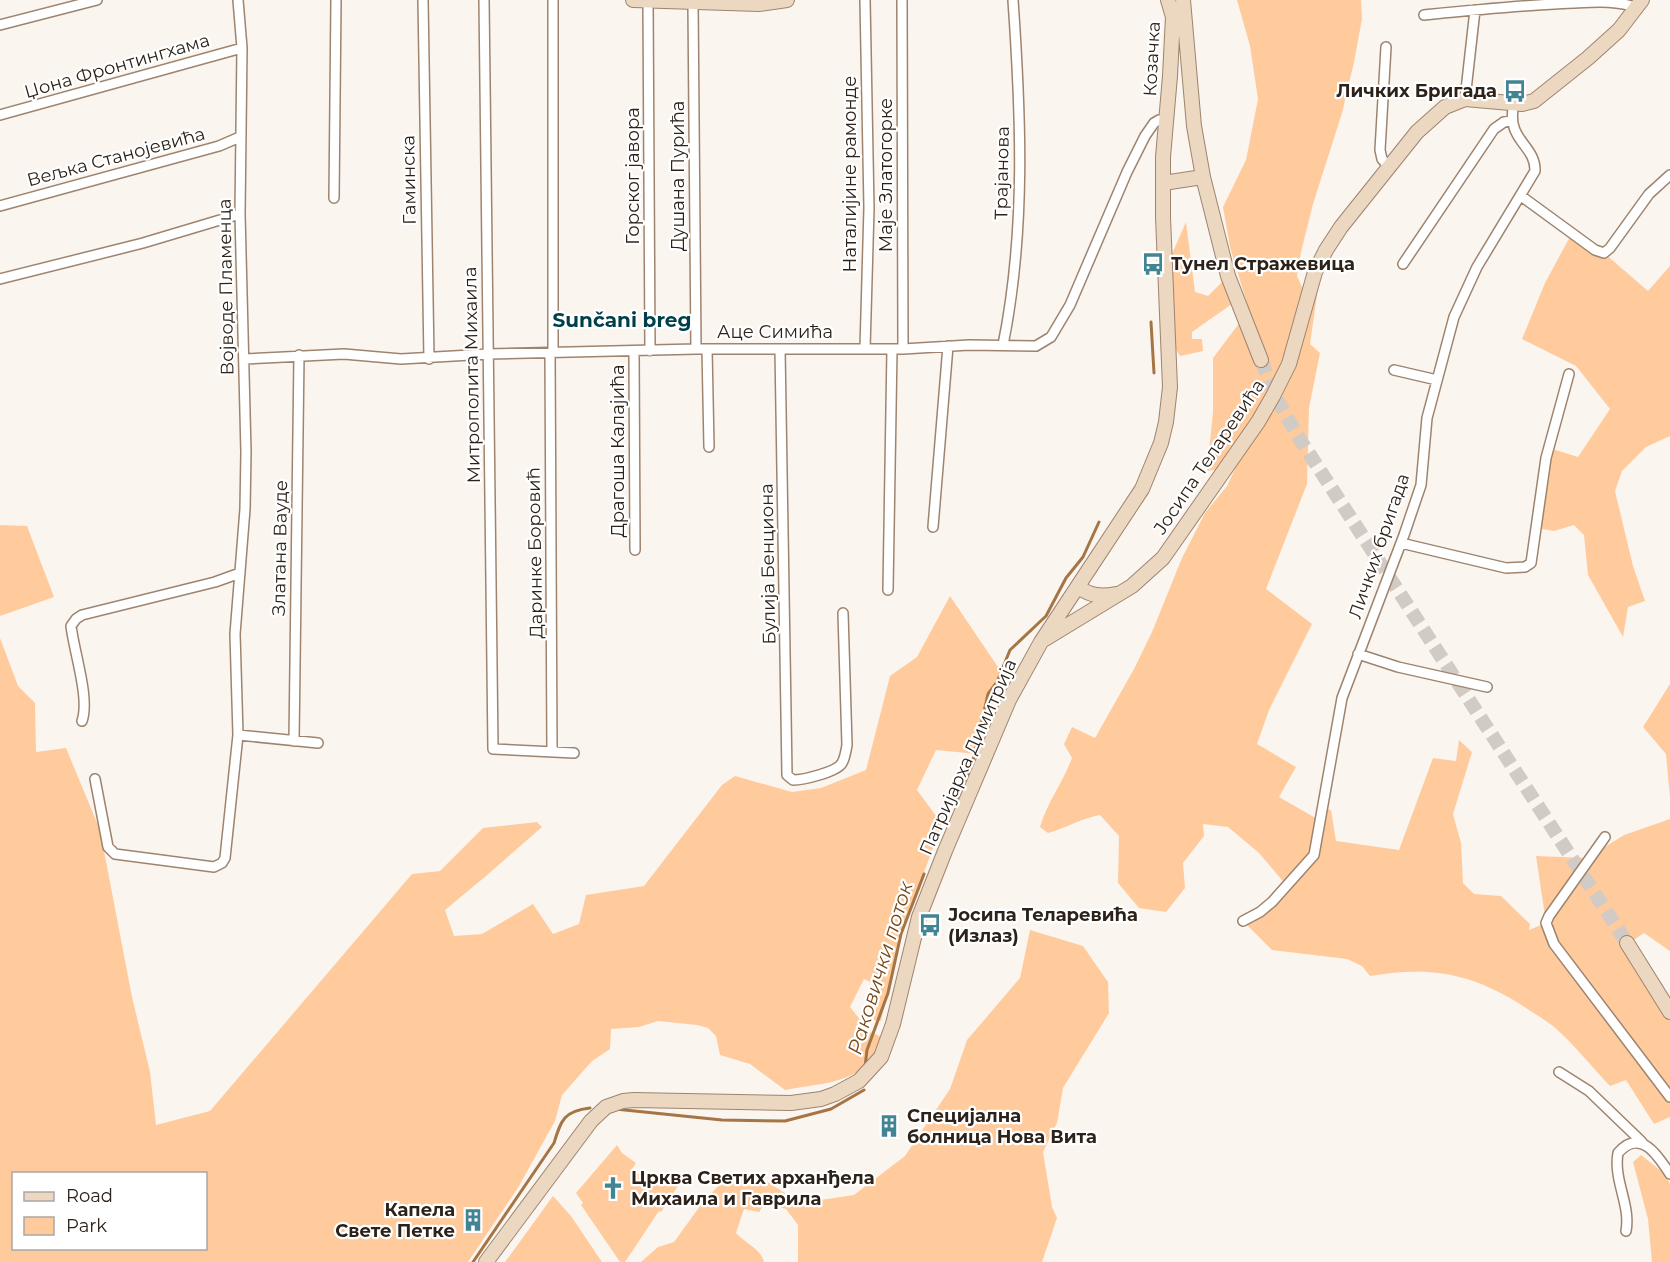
<svg xmlns="http://www.w3.org/2000/svg" width="1670" height="1262" viewBox="0 0 1670 1262" font-family="Montserrat,sans-serif">
<style>
.green{fill:#ffcb9c;fill-rule:evenodd}
.lines{fill:none;stroke-linecap:round;stroke-linejoin:round}
.stream{stroke:#a57545;stroke-width:3}
.secondary-tunnel{stroke:#d2cbc5;stroke-width:14;stroke-dasharray:14 7;stroke-linecap:butt}
.street-casing{stroke:#9e846e;stroke-width:12}
.secondary-casing{stroke:#9e846e;stroke-width:16}
.street{stroke:#fff;stroke-width:9}
.secondary{stroke:#ecd7c1;stroke-width:14}
.labels{text-anchor:middle;stroke-width:4.5;stroke-linejoin:round;paint-order:stroke}
.street-label{font-size:18px;fill:#2c2219;stroke:#fff}
.poi-label{font-size:18px;font-weight:bold;fill:#2c2219;stroke:#fff;text-anchor:start}
.neighbourhood-label{font-size:20px;font-weight:bold;fill:#003e4a;stroke:#fff}
.water-label{font-size:20px;font-style:italic;fill:#744819;stroke:#fff}
</style>
<rect width="100%" height="100%" fill="#fbf5f0"/>
<path class="green" d="M 1237,0 L 1361,0 L 1362,19 L 1354,62 L 1342,113 L 1313,204 L 1301,252 L 1297,276 L 1303,289 L 1317,295 L 1310,344 L 1320,353 L 1309,408 L 1307,484 L 1266,589 L 1312,624 L 1269,710 L 1257,744 L 1296,767 L 1279,797 L 1319,820 L 1321,807 L 1331,810 L 1336,841 L 1399,850 L 1433,758 L 1456,761 L 1459,740 L 1472,752 L 1453,814 L 1461,843 L 1463,883 L 1474,894 L 1501,896 L 1530,924 L 1529,930 L 1546,923 L 1536,856 L 1587,858 L 1624,835 L 1670,819 L 1670,951 L 1644,933 L 1628,944 L 1670,1012 L 1670,1117 L 1654,1124 L 1626,1080 L 1610,1086 C 1592,1067 1574,1044 1553,1026 C 1544,1019 1533,1013 1523,1006 C 1471,973 1431,966 1370,976 L 1362,966 L 1347,959 L 1272,950 L 1243,921 L 1287,886 L 1259,853 L 1228,827 L 1203,824 L 1204,836 L 1183,863 L 1185,888 L 1166,912 L 1139,908 L 1118,883 L 1119,836 L 1100,815 C 1082,818 1066,828 1048,833 L 1040,827 C 1047,803 1063,782 1072,758 L 1064,744 L 1072,727 L 1095,738 L 1134,669 L 1152,632 L 1182,558 L 1205,513 L 1227,486 L 1236,467 L 1207,471 L 1213,412 L 1213,358 L 1249,310 L 1230,247 L 1223,207 L 1246,160 L 1258,99 L 1250,46 Z
M 1186,222 L 1195,292 L 1208,296 L 1225,279 L 1232,304 L 1192,332 L 1192,339 L 1202,339 L 1203,351 L 1180,356 L 1175,348 L 1168,263 Z
M 1572,233 L 1604,253 L 1648,291 L 1670,266 L 1670,436 L 1646,447 L 1622,471 L 1615,491 L 1633,566 L 1645,601 L 1628,607 L 1623,637 L 1588,575 L 1584,535 L 1574,525 L 1554,531 L 1537,528 L 1549,448 L 1578,457 L 1610,409 L 1576,366 L 1522,339 L 1545,283 Z
M 0,525 L 27,526 L 54,597 L 0,616 Z
M 950,596 L 1002,673 C 993,700 987,727 977,754 L 936,750 L 917,790 L 942,824 L 901,934 L 881,1021 L 873,1020 L 881,987 L 864,979 L 850,1007 L 870,1032 L 882,1037 C 879,1042 878,1049 875,1055 C 857,1084 815,1084 785,1090 L 750,1064 L 720,1055 L 716,1036 L 708,1028 L 697,1025 L 658,1021 L 639,1027 L 611,1029 L 610,1049 L 592,1061 L 562,1095 L 555,1121 L 519,1186 L 468,1262 L 0,1262 L 0,638 L 18,686 L 35,703 L 36,752 L 66,748 L 100,830 L 132,997 L 150,1072 L 156,1125 L 210,1111 L 412,874 L 440,871 L 483,828 L 537,822 L 542,827 L 486,876 L 445,910 L 454,936 L 482,934 L 533,904 L 553,934 L 579,924 L 586,895 L 644,886 L 722,785 L 735,776 L 792,792 L 821,788 L 866,770 L 890,676 L 917,657 ZM 14,1174 L 206,1174 L 206,1248 L 14,1248 Z
M 1670,684 L 1670,798 L 1666,754 L 1643,727 Z
M 1030,930 L 1083,946 L 1108,982 L 1109,1013 L 1063,1088 L 1057,1123 L 1043,1152 L 1052,1207 L 1057,1218 L 1042,1262 L 798,1262 L 798,1225 L 786,1209 L 766,1202 L 759,1212 L 744,1209 L 736,1233 C 745,1243 761,1249 764,1262 L 641,1262 L 658,1247 L 674,1242 L 703,1202 L 723,1181 L 760,1177 L 800,1203 L 854,1195 L 905,1156 L 950,1089 L 967,1040 L 1020,978 Z
M 617,1145 L 622,1153 L 636,1163 L 632,1169 L 645,1179 L 650,1172 L 664,1183 L 672,1172 L 681,1181 L 661,1212 L 659,1211 L 625,1262 L 620,1262 L 581,1205 L 583,1203 L 576,1193 Z
M 1641,1155 L 1665,1174 L 1670,1184 L 1670,1262 L 1652,1262 L 1648,1219 L 1633,1162 Z
M 553,1196 L 571,1216 L 602,1262 L 505,1262 Z"/>
<g class="lines">
<path class="stream" d="M 1151,322 L 1154,373
M 934,829 L 943,810 L 958,799 L 971,769 L 988,694 L 997,682 L 1010,650 L 1046,616 L 1066,578 L 1083,557 L 1099,522
M 865,1067 L 867,1050 L 888,993 L 901,934 L 924,874
M 615,1109 L 722,1120 L 785,1121 L 831,1109 L 864,1090
M 473,1262 L 554,1143 C 561,1120 564,1111 590,1108"/>
<path class="secondary-tunnel" d="M 1261,360 L 1278,401 L 1297,435 L 1627,943"/>
<g class="street-casing">
<path id="street" d="M 423,0 L 429,359
M 484,0 L 493,749 L 574,753
M 553,0 L 553,353
M 865,0 L 869,208 L 865,349
M 902,0 L 903,349
M 648,1 L 650,351
M 693,3 L 696,349
M 1424,15 C 1474,10 1523,5 1573,3 C 1594,2 1618,0 1637,8
M 0,25 L 97,0
M 1386,47 L 1380,150 L 1382,159 L 1389,167
M 1465,99 L 1475,10
M 0,115 L 242,48
M 1521,196 L 1595,250 L 1604,253 L 1610,248 L 1649,194 L 1670,175
M 334,198 L 336,0
M 0,206 L 219,146 L 240,137
M 1403,264 L 1494,129 L 1504,122 L 1511,121
M 0,279 L 143,243 L 240,214
M 1003,345 C 1026,231 1021,115 1013,0
M 707,349 L 709,447
M 780,349 L 787,775 L 793,780 C 803,780 837,772 842,763 C 845,758 846,751 847,745 L 843,613
M 634,351 L 635,550
M 550,354 L 552,752
M 244,359 L 344,354 L 401,359 L 488,354 L 696,349 L 903,349 L 969,345 L 1036,346 L 1051,337 L 1070,305 L 1127,172 L 1145,136 L 1154,123 L 1159,120 L 1167,120
M 1394,370 L 1437,380
M 933,527 L 948,346
M 1401,543 L 1506,568 L 1525,567 L 1531,563 L 1546,458 L 1569,374
M 888,590 L 892,349
M 1358,654 L 1398,667 L 1487,687
M 82,721 C 90,698 74,652 71,626 L 76,619 L 82,615 L 215,582 L 240,573
M 238,735 L 318,743
M 294,741 L 299,355
M 95,779 L 108,847 L 115,854 L 214,867 L 222,863 L 225,858 L 238,735 L 235,634 L 245,509 L 246,452 L 240,214 L 242,48 L 238,0
M 1605,837 L 1549,916 L 1546,923 L 1554,944 L 1670,1097
M 1243,921 L 1260,912 L 1272,902 L 1314,855 L 1342,698 L 1404,535 L 1421,485 L 1427,418 L 1454,317 L 1477,267 L 1535,171 C 1536,145 1505,140 1514,104
M 1559,1072 L 1589,1091 L 1642,1142
M 1626,1231 C 1631,1205 1613,1180 1618,1153 C 1640,1128 1657,1154 1670,1174"/>
</g>
<g class="secondary-casing">
<path id="secondary" d="M 633,0 L 759,4 L 787,0
M 1183,0 L 1194,126 L 1203,177 L 1228,276 L 1261,360
M 1163,183 L 1203,177
M 1078,587 C 1091,596 1101,597 1116,594
M 1045,639 L 1132,586 L 1163,558 L 1258,422 L 1273,396 L 1289,364 L 1315,272 L 1326,250 L 1341,227 L 1417,132 L 1445,107 L 1465,99 L 1522,104 L 1534,101 L 1588,58 L 1619,30 L 1642,0
M 1627,943 L 1670,1012
M 486,1262 L 591,1121 L 606,1107 L 623,1101 L 634,1100 L 791,1103 L 821,1099 L 835,1094 L 859,1081 L 881,1057 L 893,1024 L 919,917 L 945,851 L 1009,700 L 1041,642 L 1142,489 L 1161,443 L 1166,422 L 1170,387 L 1163,217 L 1163,157 L 1170,76 L 1173,17 L 1168,0"/>
</g>
<use href="#street" class="street"/>
<use href="#secondary" class="secondary"/>
</g>
<defs>
<g id="bus-bare" transform="scale(1.8)"><path d="M-5-6H5V4H4V6H2V4H-2V6H-4V4H-5ZM-3.5-4V0h7V-4ZM-3.5 1.2v1.5H-2V1.2ZM2 1.2v1.5H3.5V1.2Z" fill="#418594" stroke="#fff" stroke-width="2.5" paint-order="stroke"/></g>
<g id="building-bare" transform="scale(1.8)"><path d="M-4-6H4V6H1V3H-1V6H-4ZM-2.5-4.3h1.7v1.8h-1.7ZM.8-4.3h1.7v1.8H.8ZM-2.5-1h1.7V.8h-1.7ZM.8-1h1.7V.8H.8Z" fill="#418594" stroke="#fff" stroke-width="2.5" paint-order="stroke"/></g>
<g id="church-bare" transform="scale(1.8)"><path d="M-1.2-6h2.4v3.5h3.3v2.4h-3.3V6h-2.4V-.1h-3.3v-2.4h3.3Z" fill="#418594" stroke="#fff" stroke-width="2.5" paint-order="stroke"/></g>
</defs>
<g fill-rule="evenodd">
<use href="#bus-bare" x="1515" y="91"/>
<use href="#bus-bare" x="1153" y="264"/>
<use href="#bus-bare" x="930" y="925"/>
<use href="#building-bare" x="889" y="1126"/>
<use href="#church-bare" x="613" y="1188"/>
<use href="#building-bare" x="473" y="1220"/>
</g>
<g class="labels">
<g class="street-label">
<text transform="translate(1152 59) rotate(-87)" y="6">Козачка</text>
<text transform="translate(117 66) rotate(-16)" y="6">Џона Фронтингхама</text>
<text transform="translate(116 157) rotate(-15)" y="6">Вељка Станојевића</text>
<text transform="translate(1002 173) rotate(-89)" y="6">Трајанова</text>
<text transform="translate(850 174) rotate(-90)" y="6">Наталијине рамонде</text>
<text transform="translate(886 175) rotate(-90)" y="6">Маје Златогорке</text>
<text transform="translate(633 176) rotate(-90)" y="6">Горског јавора</text>
<text transform="translate(678 176) rotate(-90)" y="6">Душана Пурића</text>
<text transform="translate(409 180) rotate(-91)" y="6">Гаминска</text>
<text transform="translate(226 287) rotate(-91)" y="6">Војводе Пламенца</text>
<text x="775" y="338">Аце Симића</text>
<text transform="translate(472 375) rotate(-91)" y="6">Митрополита Михаила</text>
<text transform="translate(618 451) rotate(-90)" y="6">Драгоша Калајића</text>
<text transform="translate(1209 457) rotate(-56)" y="6">Јосипа Теларевића</text>
<text transform="translate(1379 546) rotate(-71)" y="6">Личких бригада</text>
<text transform="translate(280 548) rotate(-89)" y="6">Златана Вауде</text>
<text transform="translate(535 553) rotate(-91)" y="6">Даринке Боровић</text>
<text transform="translate(768 564) rotate(-91)" y="6">Булија Бенциона</text>
<text transform="translate(968 757) rotate(-66)" y="6">Патријарха Димитрија</text>
</g>
<g class="poi-label">
<text x="1497" y="97" text-anchor="end">Личких Бригада</text>
<text x="1171" y="270">Тунел Стражевица</text>
<text x="948" y="921">Јосипа Теларевића<tspan x="948" dy="21">(Излаз)</tspan></text>
<text x="907" y="1122">Специјална<tspan x="907" dy="21">болница Нова Вита</tspan></text>
<text x="631" y="1184">Црква Светих арханђела<tspan x="631" dy="21">Михаила и Гаврила</tspan></text>
<text x="455" y="1216" text-anchor="end">Капела<tspan x="455" dy="21">Свете Петке</tspan></text>
</g>
<g class="neighbourhood-label">
<text x="622" y="327">Sunčani breg</text>
</g>
<g class="water-label">
<text transform="translate(880 968) rotate(-73)" y="7">Раковички поток</text>
</g>
</g>
<rect x="12" y="1172" width="195" height="78" fill="#ffffff" stroke="#aba7a3" stroke-width="1.5"/>
<rect x="24" y="1192" width="30" height="9" fill="#ecd7c1" stroke="#aba7a3" stroke-width="1.5"/>
<text x="66" y="1202" font-size="18" fill="#2c2219">Road</text>
<rect x="24" y="1217" width="30" height="18" fill="#ffcb9c" stroke="#aba7a3" stroke-width="1.5"/>
<text x="66" y="1232" font-size="18" fill="#2c2219">Park</text>
</svg>
